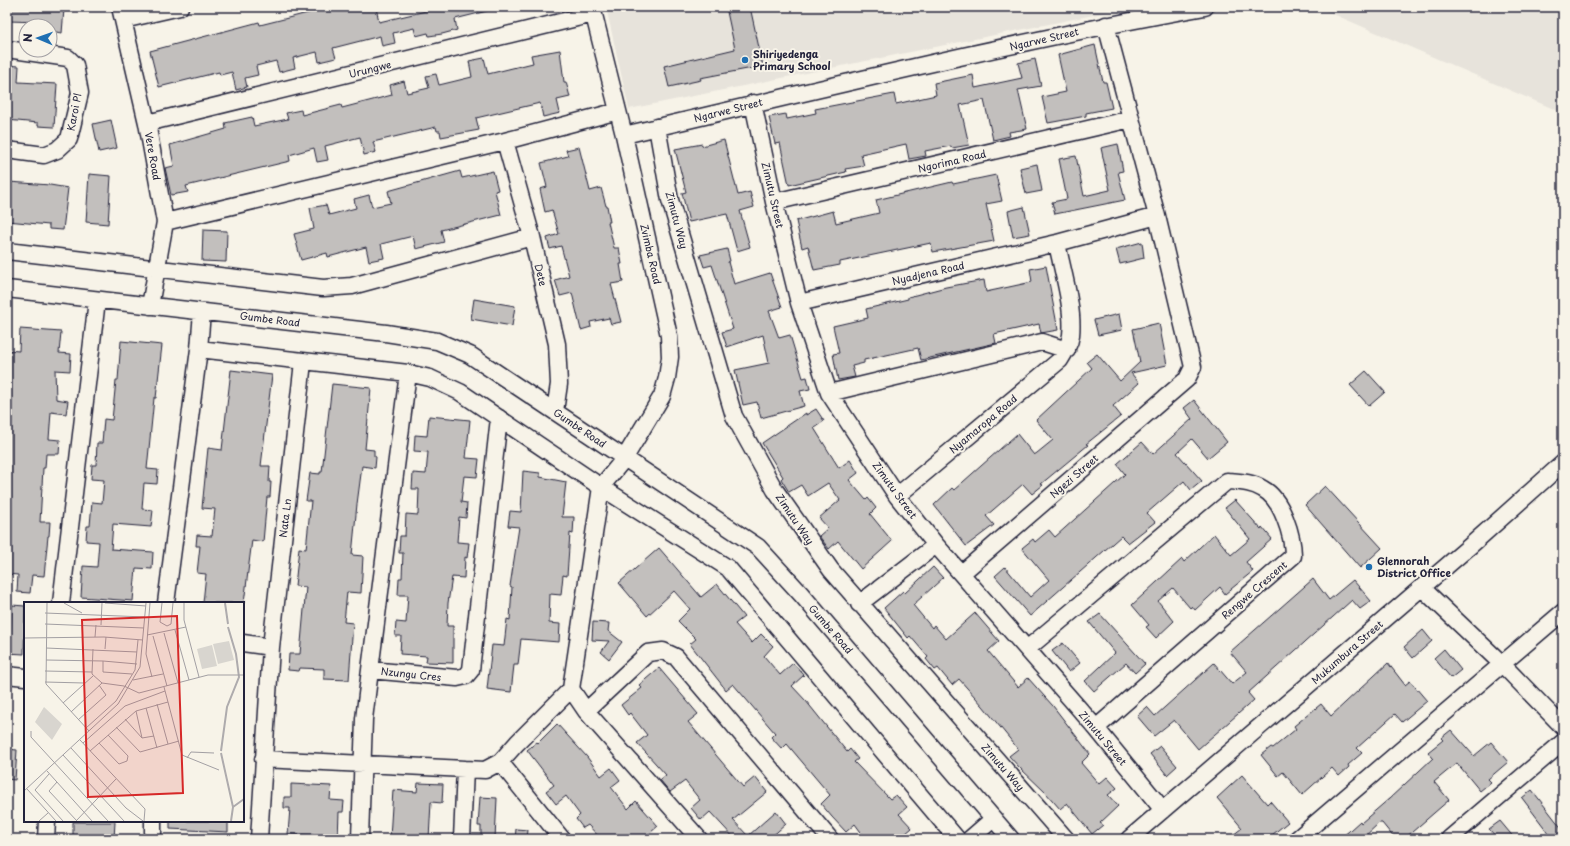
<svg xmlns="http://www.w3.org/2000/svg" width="1570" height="846" viewBox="0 0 1570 846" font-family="'Playpen Sans',sans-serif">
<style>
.built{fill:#e7e3db}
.building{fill:#c2bfbd;stroke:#22223b}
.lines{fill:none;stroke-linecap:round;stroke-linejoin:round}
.minor-casing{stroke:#22223b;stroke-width:19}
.minor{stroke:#f7f3e8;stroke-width:16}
.poi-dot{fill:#1f6fb2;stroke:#f7f3e8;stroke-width:1.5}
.labels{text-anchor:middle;stroke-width:4;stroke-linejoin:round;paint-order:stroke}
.street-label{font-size:10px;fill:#22223b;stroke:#f7f3e8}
.poi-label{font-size:10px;font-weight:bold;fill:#22223b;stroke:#f7f3e8;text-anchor:start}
.inset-river{fill:none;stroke:#aeabad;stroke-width:2}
.inset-road{fill:none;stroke:#a29fa3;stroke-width:1}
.view{fill:#d62828;fill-opacity:0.15;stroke:#d62828;stroke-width:2}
.inset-edge{fill:none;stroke:#22223b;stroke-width:2}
</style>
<rect width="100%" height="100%" fill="#f7f3e8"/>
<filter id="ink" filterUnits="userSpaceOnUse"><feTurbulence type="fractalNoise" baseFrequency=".025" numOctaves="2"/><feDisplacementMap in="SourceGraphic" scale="8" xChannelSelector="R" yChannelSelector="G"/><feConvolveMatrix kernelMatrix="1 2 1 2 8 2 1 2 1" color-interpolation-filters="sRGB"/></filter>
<g filter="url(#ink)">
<path class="built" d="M 606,7 L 1112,7 L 1113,11 L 629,109 Z
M 1317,7 L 1563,7 L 1563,113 Z"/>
<path class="building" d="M 10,7 L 64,9 L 62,33 L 50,31 L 50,26 L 40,26 L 40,22 L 9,21 Z
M 332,7 L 376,7 L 379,22 L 443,7 L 487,7 L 487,11 L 455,19 L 457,30 L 442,34 L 429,36 L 428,33 L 416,36 L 414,28 L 393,33 L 395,43 L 382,46 L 380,36 L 333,48 L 336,58 L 319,62 L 317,52 L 293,58 L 295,68 L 279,72 L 276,61 L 256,66 L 258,75 L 245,78 L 247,87 L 236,90 L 232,72 L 220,75 L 219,72 L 159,87 L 150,51 L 259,22 L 260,25 Z
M 726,7 L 750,7 L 763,66 L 700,78 L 701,80 L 669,87 L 664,66 L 735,49 Z
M 1095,45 L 1103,82 L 1106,82 L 1112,108 L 1086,113 L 1086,116 L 1048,123 L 1042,97 L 1066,92 L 1058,55 Z
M 560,50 L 564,82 L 566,82 L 570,97 L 557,100 L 560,113 L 543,117 L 540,103 L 476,118 L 479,130 L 441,137 L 440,131 L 437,131 L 436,127 L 373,142 L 376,152 L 364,155 L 360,137 L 325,146 L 328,160 L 317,162 L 314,148 L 289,155 L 290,161 L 186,186 L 188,192 L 171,195 L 165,168 L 174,166 L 170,145 L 226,129 L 225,123 L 252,117 L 254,126 L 288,119 L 286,113 L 301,110 L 302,115 L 341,105 L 342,108 L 392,95 L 390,85 L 404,81 L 407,93 L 429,88 L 426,76 L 436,74 L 439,85 L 472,77 L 469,61 L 484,58 L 488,74 L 533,63 L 531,55 Z
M 1035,59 L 1041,86 L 1018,90 L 1027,129 L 1009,132 L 1010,136 L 993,140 L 984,100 L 960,105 L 969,145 L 952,148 L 951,146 L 925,151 L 926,156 L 909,159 L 906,144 L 861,154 L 864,166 L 845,169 L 846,172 L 789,185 L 780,143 L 775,144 L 769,117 L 786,114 L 787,119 L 816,113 L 815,109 L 894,94 L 896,104 L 936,95 L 934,83 L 973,75 L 975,88 L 1022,78 L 1018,63 Z
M 7,65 L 19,66 L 18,82 L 57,84 L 54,127 L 38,126 L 38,123 L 7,120 Z
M 111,120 L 117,148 L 99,152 L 93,124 Z
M 724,140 L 738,195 L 750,192 L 754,207 L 740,211 L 750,247 L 737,251 L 727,214 L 689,222 L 682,193 L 686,192 L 675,149 L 702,144 L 702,146 Z
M 1118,144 L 1123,171 L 1118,172 L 1125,200 L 1055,214 L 1052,202 L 1067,199 L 1059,159 L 1076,156 L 1084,196 L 1110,190 L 1101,148 Z
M 579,147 L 590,191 L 601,188 L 606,206 L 607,206 L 610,222 L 608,222 L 614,248 L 619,248 L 622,264 L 620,264 L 623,282 L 611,284 L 621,322 L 611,324 L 609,318 L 590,322 L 591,327 L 581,330 L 572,293 L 560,296 L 555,280 L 569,276 L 561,246 L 550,249 L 547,238 L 559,234 L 552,210 L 545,212 L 540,189 L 547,187 L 541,163 L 568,156 L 566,150 Z
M 1037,164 L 1042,191 L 1026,194 L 1020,168 Z
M 460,171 L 462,178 L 493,171 L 498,190 L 495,191 L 501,215 L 441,230 L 444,242 L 416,249 L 413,236 L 381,244 L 384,258 L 369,261 L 366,247 L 328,257 L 327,253 L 301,260 L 294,234 L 314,229 L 310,208 L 326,205 L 329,215 L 356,208 L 354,199 L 369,195 L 372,207 L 391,203 L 388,191 Z
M 89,174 L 111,176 L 108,224 L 86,222 Z
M 996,175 L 1002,201 L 986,204 L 994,241 L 933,252 L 931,243 L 840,262 L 840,265 L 814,270 L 808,246 L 802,248 L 796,221 L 833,211 L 836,223 L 879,213 L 876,200 L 952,182 L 953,184 Z
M 9,182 L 50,185 L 68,188 L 63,230 L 49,229 L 49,225 L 7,221 Z
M 1024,207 L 1030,234 L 1013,237 L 1008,211 Z
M 203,230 L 227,231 L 226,262 L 202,261 Z
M 1142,242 L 1144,258 L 1120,264 L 1116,249 Z
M 727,249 L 730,261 L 728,262 L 734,284 L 770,273 L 782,307 L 769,311 L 779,338 L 790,335 L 803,378 L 807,377 L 810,389 L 800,391 L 804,406 L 761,418 L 757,402 L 743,405 L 735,370 L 769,363 L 763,335 L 727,347 L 722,332 L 733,329 L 712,265 L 704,267 L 700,255 Z
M 1046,266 L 1058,330 L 1041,333 L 1039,324 L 994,334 L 996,343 L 921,360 L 918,348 L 864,360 L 864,363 L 852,366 L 855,377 L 838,380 L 833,354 L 839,353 L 833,326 L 868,318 L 866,309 L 908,299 L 908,297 L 946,287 L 984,280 L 986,292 L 1032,282 L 1030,269 Z
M 474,299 L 515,306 L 512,326 L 471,319 Z
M 1119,314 L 1122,330 L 1098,335 L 1094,320 Z
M 1159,323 L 1167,365 L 1131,373 L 1139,383 L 1113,406 L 1121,416 L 1086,444 L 1088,445 L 1041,484 L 1043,485 L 1032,494 L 1023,484 L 986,516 L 994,525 L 966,546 L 934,505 L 952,488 L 954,490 L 1017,434 L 1034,455 L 1037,453 L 1053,440 L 1036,420 L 1092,368 L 1087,362 L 1097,354 L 1120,381 L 1140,362 L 1133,329 Z
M 20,329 L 61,332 L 59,353 L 71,354 L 70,371 L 55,370 L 56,399 L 68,401 L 66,414 L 51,412 L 49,439 L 60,440 L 59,454 L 46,454 L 45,468 L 43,468 L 40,522 L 50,522 L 49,536 L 48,536 L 44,576 L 32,575 L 30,593 L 17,592 L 18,575 L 7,574 L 7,350 L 19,351 Z
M 121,341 L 162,345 L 156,398 L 154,398 L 147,469 L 158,470 L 157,484 L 144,483 L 142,509 L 153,510 L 151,527 L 113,524 L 111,549 L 153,552 L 152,569 L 136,568 L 133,601 L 81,597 L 83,566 L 97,567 L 99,542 L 86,541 L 87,526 L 90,526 L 92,502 L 102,503 L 104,480 L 91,479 L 92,465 L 96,465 L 97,443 L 102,443 L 104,419 L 112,420 L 116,380 L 118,380 Z
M 231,370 L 272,375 L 261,466 L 270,466 L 269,482 L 271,482 L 270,497 L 267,497 L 263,542 L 252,540 L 244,603 L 203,603 L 206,574 L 197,573 L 200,546 L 196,546 L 197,535 L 212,536 L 215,509 L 202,508 L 208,448 L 222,450 Z
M 1366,371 L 1385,392 L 1369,406 L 1350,385 Z
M 332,384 L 371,388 L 365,449 L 374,450 L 374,456 L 376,457 L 375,468 L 362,466 L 357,504 L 352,555 L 363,556 L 361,593 L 347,592 L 344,622 L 353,623 L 349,680 L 324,679 L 324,669 L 300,668 L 299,671 L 288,670 L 289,654 L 300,654 L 306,587 L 295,586 L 299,548 L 306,549 L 311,501 L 306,501 L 310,473 L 320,474 L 320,472 L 322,472 Z
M 1194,400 L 1227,442 L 1208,458 L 1192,439 L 1177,453 L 1202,481 L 1191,490 L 1184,481 L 1147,513 L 1155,522 L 1128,543 L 1121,536 L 1030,616 L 995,576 L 1005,567 L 1030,597 L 1049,580 L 1022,548 L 1033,539 L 1035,542 L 1049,530 L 1055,537 L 1125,474 L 1117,464 L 1142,442 L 1153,454 L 1192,419 L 1184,408 Z
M 816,409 L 824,421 L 814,428 L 839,468 L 850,460 L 858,473 L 849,480 L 866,500 L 868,498 L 876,508 L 870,514 L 892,541 L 861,569 L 838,541 L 829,549 L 819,536 L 828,528 L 819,518 L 840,500 L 828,483 L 808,496 L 801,485 L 789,492 L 781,479 L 783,477 L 762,443 L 806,413 L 806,415 Z
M 429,416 L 470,420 L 466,458 L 479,459 L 477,477 L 464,476 L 461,502 L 467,503 L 466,518 L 459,517 L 457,542 L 469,543 L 467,558 L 465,557 L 464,578 L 452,577 L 448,603 L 447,626 L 453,626 L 453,663 L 426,662 L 427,656 L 400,654 L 401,636 L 395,636 L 396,622 L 406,623 L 408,595 L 398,595 L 399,578 L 402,578 L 403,553 L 399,553 L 400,536 L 405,536 L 406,514 L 418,515 L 419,489 L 412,489 L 413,473 L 426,474 L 428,452 L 414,451 L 415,435 L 427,436 Z
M 523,471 L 540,473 L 540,477 L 566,482 L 562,517 L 574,517 L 573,534 L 570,533 L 567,576 L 563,575 L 561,595 L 550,594 L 549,623 L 560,624 L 559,642 L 521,639 L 518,665 L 514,665 L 511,692 L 487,689 L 492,645 L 504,646 L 507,619 L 510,620 L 512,587 L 510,586 L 519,527 L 508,526 L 510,511 L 521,512 Z
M 1325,486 L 1382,548 L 1360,568 L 1305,505 Z
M 1235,500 L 1261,529 L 1262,527 L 1272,539 L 1246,562 L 1253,571 L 1225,594 L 1220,587 L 1195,610 L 1192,606 L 1190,608 L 1173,588 L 1158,601 L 1174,621 L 1156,638 L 1146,627 L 1149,625 L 1132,605 L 1182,559 L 1184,562 L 1214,534 L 1231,555 L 1250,539 L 1225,508 Z
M 659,548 L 701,597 L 717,584 L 744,617 L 735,624 L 752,643 L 761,634 L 773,646 L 764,656 L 780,675 L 793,663 L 804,675 L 792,686 L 806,701 L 847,752 L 850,749 L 858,759 L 854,762 L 890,799 L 896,795 L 907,807 L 899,814 L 912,828 L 899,839 L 866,839 L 855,824 L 846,832 L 832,817 L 821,804 L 830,795 L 787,744 L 782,749 L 771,737 L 775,733 L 733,684 L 726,690 L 690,644 L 696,639 L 678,621 L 690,609 L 674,591 L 647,616 L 619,583 Z
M 933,567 L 943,578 L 913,605 L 932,628 L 934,625 L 946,639 L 975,613 L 999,641 L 988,651 L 1018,687 L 1028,678 L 1053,706 L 1090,754 L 1081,763 L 1099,784 L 1107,777 L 1117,788 L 1108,795 L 1118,806 L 1100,823 L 1103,825 L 1092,834 L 1067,803 L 1060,809 L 1046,793 L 1019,767 L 1009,756 L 1018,749 L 983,706 L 959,679 L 952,685 L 938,668 L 935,670 L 926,659 L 928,657 L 910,636 L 908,638 L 884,608 L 903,591 L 905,593 Z
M 1313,579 L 1329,600 L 1353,580 L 1371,601 L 1360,609 L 1352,600 L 1248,693 L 1254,700 L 1198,749 L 1174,720 L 1154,736 L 1137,716 L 1147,707 L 1155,716 L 1214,663 L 1232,684 L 1247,672 L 1230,652 Z
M 12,605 L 25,606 L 24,654 L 7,653 L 7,640 L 10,640 Z
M 1100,614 L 1145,664 L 1135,673 L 1126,663 L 1094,691 L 1085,681 L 1115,653 L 1089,622 Z
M 593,622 L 609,623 L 608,631 L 622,642 L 609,659 L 601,652 L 609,641 L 592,640 Z
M 1423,630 L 1432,641 L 1413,658 L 1404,647 Z
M 1063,643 L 1080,663 L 1069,672 L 1052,651 Z
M 1444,649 L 1461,670 L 1451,678 L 1434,658 Z
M 1388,663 L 1405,685 L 1410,681 L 1427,701 L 1402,722 L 1395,714 L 1357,748 L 1362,753 L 1348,765 L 1349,767 L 1339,776 L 1332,768 L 1302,795 L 1283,772 L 1278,776 L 1261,755 L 1271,747 L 1273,748 L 1296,729 L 1294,726 L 1321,704 L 1331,716 Z
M 659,668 L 698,714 L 688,722 L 743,787 L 755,777 L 767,792 L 733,820 L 748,836 L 776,811 L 786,824 L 769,839 L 735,839 L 710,812 L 701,820 L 691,808 L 700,800 L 685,781 L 670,792 L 660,780 L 666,775 L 637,743 L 647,735 L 630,713 L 628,715 L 621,705 L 642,688 L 639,685 Z
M 557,724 L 587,757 L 601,776 L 611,768 L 620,780 L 611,787 L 628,809 L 636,801 L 658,826 L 643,839 L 601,839 L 588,825 L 583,828 L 576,819 L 580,815 L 566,796 L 556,804 L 546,791 L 554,785 L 527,750 L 537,742 L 538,743 Z
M 1451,730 L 1474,756 L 1491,742 L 1508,762 L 1488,779 L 1491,782 L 1480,791 L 1457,763 L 1434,782 L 1449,800 L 1404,839 L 1395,839 L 1382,823 L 1379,823 L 1362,839 L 1340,839 L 1360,821 L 1361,823 L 1390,798 L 1433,758 L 1428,752 L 1443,740 L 1441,738 Z
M 1160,746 L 1177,766 L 1167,775 L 1150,754 Z
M 7,749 L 17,750 L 15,780 L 7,779 Z
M 1242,775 L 1267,804 L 1270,801 L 1288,822 L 1267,839 L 1228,839 L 1242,828 L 1217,798 Z
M 418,783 L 443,784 L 442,803 L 431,802 L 429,839 L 390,838 L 393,790 L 417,792 Z
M 291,784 L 331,786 L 330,800 L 344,801 L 343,812 L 339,812 L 338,839 L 313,839 L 313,835 L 288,834 L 290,808 L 284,808 L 284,797 L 291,797 Z
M 1532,790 L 1563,830 L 1563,839 L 1553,839 L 1522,798 Z
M 480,797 L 497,798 L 495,839 L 481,839 L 481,826 L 478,826 Z
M 170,821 L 228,821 L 228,832 L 170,829 Z
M 1500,821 L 1515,839 L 1498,839 L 1489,829 Z
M 73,822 L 115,822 L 114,839 L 73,839 Z
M 516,829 L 528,830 L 527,839 L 515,839 Z"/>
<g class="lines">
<g class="minor-casing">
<path id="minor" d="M 120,7 L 147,123 L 165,222 L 150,306
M 592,7 L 624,135 L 669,336 L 670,357 L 667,378 L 662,396 L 624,459 L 601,487 L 571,689 L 586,711 L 699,839
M 123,20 L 180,7
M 7,49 L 68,58 L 75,65 L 80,93 L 69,139 L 57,150 L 44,155 L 7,150
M 753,103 L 774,202 L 799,303 L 829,393 L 897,496 L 936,545 L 1096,728 L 1163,810
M 147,123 L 593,14
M 657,127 L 670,200 L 734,416 L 775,490 L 831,570 L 1066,839
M 624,135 C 817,90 1010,42 1205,7
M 505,141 L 532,237 L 557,344 L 559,384 L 555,411
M 774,202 L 1131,119
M 165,222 L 505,141 L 618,111
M 7,251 L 323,288 L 352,286 L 532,237
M 7,289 L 386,333 L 437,341 L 470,355 L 758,547 L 801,594 L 1011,839
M 799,303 L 1057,243 L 1157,216
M 199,349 L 408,373 L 430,378 L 460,392 L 601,487 L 728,568 L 957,839
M 408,373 L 370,670 L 457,678 L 466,676 L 471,670 L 499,418
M 829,393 L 1042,342 L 1067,350
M 897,496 L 1060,360 C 1065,352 1070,344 1071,335 C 1074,307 1062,270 1057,243
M 962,573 L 1187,379 L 1193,367 L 1157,216 L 1106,25
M 1422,588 L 1502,664 L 1563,727
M 61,603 L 97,300
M 166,603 L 199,349 L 202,312
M 859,604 L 936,545
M 243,643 L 271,647
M 1027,649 L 1227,481 C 1240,482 1252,482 1263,489 C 1282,499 1293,536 1293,556 L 1096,728
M 7,675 L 25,677
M 586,711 L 648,653 L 663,651 L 676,657 L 830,839
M 263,759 L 485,770 L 500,762 L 517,743 L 571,689
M 500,762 L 562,839
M 46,839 L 47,821
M 153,839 L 153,821
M 259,839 L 271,647 L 303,362
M 360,839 L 364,719 L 370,670
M 462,839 L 465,769
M 970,839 L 993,819
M 1129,839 L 1470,546 L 1563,463
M 1297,839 L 1563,612
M 1449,839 L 1563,742"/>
</g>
<use href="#minor" class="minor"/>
</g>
</g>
<g class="poi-dot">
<circle cx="745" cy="60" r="4"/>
<circle cx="1369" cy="567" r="4"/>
</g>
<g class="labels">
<g class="street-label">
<text transform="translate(1044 39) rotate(-13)" y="4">Ngarwe Street</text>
<text transform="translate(370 69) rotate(-14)" y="4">Urungwe</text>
<text transform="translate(728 110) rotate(-14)" y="4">Ngarwe Street</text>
<text transform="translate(74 112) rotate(-79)" y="4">Karoi Pl</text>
<text transform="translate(153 156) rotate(80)" y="4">Vere Road</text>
<text transform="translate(952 161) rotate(-13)" y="4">Ngorima Road</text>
<text transform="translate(773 195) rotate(77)" y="4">Zimutu Street</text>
<text transform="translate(677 220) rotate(75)" y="4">Zimutu Way</text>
<text transform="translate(651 254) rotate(77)" y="4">Zvimba Road</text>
<text transform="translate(928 273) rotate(-13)" y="4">Nyadjena Road</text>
<text transform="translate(541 275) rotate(77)" y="4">Dete</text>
<text transform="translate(270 319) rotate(7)" y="4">Gumbe Road</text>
<text transform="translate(983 424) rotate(-40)" y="4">Nyamaropa Road</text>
<text transform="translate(580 428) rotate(34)" y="4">Gumbe Road</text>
<text transform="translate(1074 476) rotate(-41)" y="4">Ngezi Street</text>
<text transform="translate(895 490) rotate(54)" y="4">Zimutu Street</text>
<text transform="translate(285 518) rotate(-83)" y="4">Nata Ln</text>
<text transform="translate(795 519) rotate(56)" y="4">Zimutu Way</text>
<text transform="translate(1254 590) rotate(-41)" y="4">Rengwe Crescent</text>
<text transform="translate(831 629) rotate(49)" y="4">Gumbe Road</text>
<text transform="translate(1347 652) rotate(-41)" y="4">Mukumbura Street</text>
<text transform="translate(411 674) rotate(6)" y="4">Nzungu Cres</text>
<text transform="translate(1103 738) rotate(50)" y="4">Zimutu Street</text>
<text transform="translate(1003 767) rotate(49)" y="4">Zimutu Way</text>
</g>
<g class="poi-label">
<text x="753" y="58">Shiriyedenga<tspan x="753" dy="12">Primary School</tspan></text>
<text x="1377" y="565">Glennorah<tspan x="1377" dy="12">District Office</tspan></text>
</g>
</g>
<g transform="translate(24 602)">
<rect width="220" height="220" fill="#f7f3e8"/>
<path d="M 205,39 L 210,58 L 194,62 L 189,42 ZM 188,43 L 193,64 L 178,67 L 173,47 ZM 20,105 L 38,122 L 28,138 L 11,120 Z" fill="#d8d5cf"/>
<path class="inset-river" d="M 201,1 L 204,22M 197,149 L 203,105 L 215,75 L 212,52 L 204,25M 197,151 L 209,205M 207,219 L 209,205 L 220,197"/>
<path class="inset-road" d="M 23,1 L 22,82 L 65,129M 40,1 L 58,11M 81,1 L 122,4M 126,1 L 122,52 L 128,75M 138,1 L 136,20 L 143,24 L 147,22 L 149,1M 160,1 L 160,18 L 175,75M 21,11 L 121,15M 21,22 L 120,26M 77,23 L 78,1M 151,28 L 165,78M 140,31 L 154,81M 123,33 L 162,25M 129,34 L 143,84M 71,35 L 72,23M 0,36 L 80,35 L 119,38M 22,46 L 113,50M 69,47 L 68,72 L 78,81M 81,47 L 82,35M 22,58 L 79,59M 21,69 L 68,70M 108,72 L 79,70 L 79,59 L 113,62M 109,78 L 139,72M 21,80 L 60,81M 140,85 L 158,153 L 195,168M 39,101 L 69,74M 133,102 L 144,142M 122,106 L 133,146M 112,109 L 118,136M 47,110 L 78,81 L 100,84 L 115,91 L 184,73 L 220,73M 101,117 L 118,136M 54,118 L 82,93 L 75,83M 92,125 L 116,150 L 155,139M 62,126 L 92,99 L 111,68 L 114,38M 7,129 L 7,135 L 84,219M 118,136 L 130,134M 56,138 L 121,207 L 120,219M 59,141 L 101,104 L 141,89M 75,141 L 95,162 L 103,159 L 104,154 L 84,133M 47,146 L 102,206 L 119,219M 66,149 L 112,109 L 144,100M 39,153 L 100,219M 163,156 L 167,150 L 190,151M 23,169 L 68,219M 25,172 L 11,188 L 39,219M 33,180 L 25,189 L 53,219M 3,187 L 32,219M 0,189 L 94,102 L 116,65 L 122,1M 15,219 L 24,211M 52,219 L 92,177"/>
<path class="view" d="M 153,14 L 159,191 L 64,195 L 58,18 Z"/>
<rect width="220" height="220" class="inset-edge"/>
</g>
<rect width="1570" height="846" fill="none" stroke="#f7f3e8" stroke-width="24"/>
<rect x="12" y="12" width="1546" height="822" fill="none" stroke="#22223b" stroke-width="1.5" filter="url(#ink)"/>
<g transform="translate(38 38) rotate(272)"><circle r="19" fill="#f7f3e8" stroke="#a29fa3"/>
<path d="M0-3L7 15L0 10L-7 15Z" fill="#1f6fb2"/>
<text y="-6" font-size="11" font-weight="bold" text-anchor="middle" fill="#22223b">N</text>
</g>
</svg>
